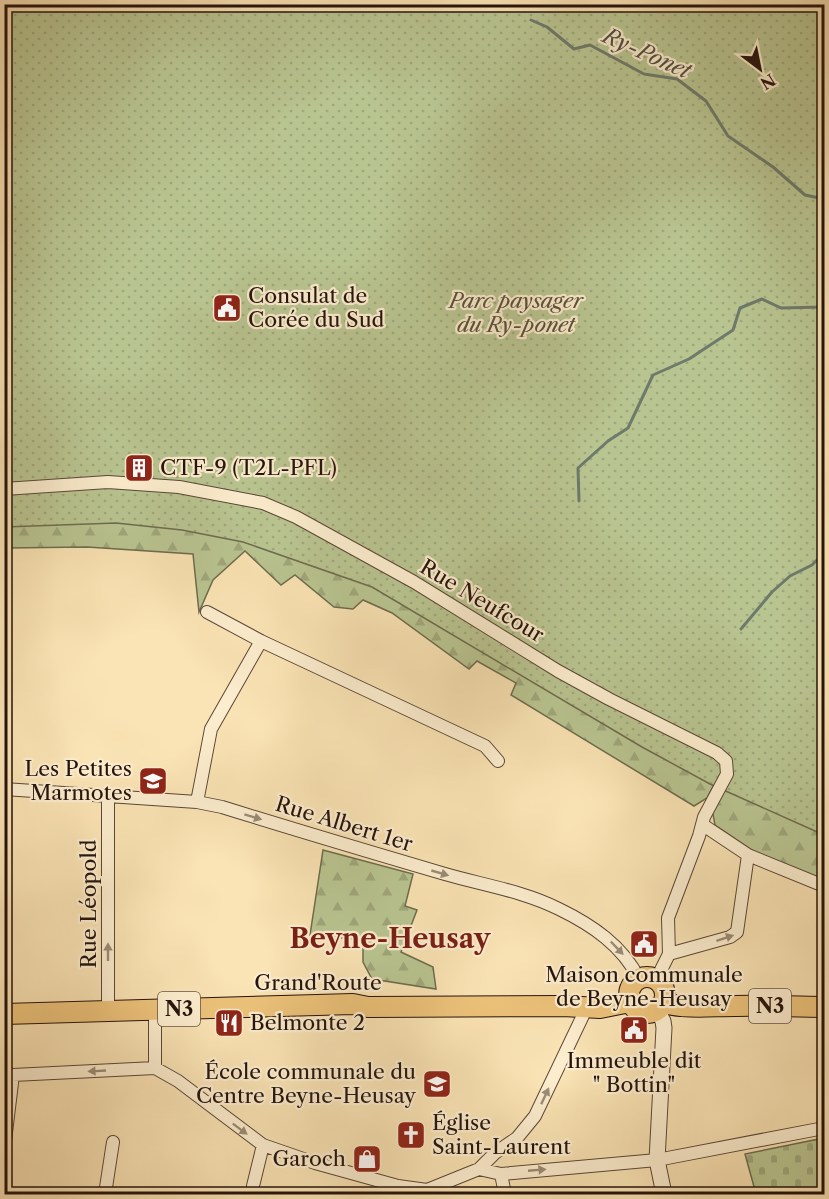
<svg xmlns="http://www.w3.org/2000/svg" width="829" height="1199" viewBox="0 0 829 1199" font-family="'Libre Caslon Text',serif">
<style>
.forest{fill:url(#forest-firs);stroke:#6e6c4f;stroke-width:1.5}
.cemetery{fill:url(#cemetery-stones);stroke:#6e6c4f;stroke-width:1.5}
.park{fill:url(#park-dots);stroke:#6e6c4f;stroke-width:1.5}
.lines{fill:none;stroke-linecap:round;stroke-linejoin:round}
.stream{stroke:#6e7a6b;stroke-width:3}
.minor-casing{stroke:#5a4737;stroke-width:14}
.tertiary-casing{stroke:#5a4737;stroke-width:17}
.primary-casing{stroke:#24130d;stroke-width:22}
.minor{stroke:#fcedce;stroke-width:12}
.tertiary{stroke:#fcedce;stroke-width:15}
.primary{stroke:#edc27a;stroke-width:20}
.oneway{fill:#9b8b77}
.labels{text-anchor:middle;stroke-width:4.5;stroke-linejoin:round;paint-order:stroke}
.shield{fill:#fcedce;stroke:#655447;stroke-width:1.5}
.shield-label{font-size:20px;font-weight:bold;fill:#24130d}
.poi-label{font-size:21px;fill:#24130d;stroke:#fcedce;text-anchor:start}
.park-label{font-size:21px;font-style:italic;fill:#58513b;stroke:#fcedce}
.street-label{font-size:21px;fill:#24130d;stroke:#fcedce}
.water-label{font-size:22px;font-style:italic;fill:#4f4f44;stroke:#fcedce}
.district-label{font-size:27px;font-weight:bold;fill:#7a1f14;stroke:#fcedce}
</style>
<defs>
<pattern id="forest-firs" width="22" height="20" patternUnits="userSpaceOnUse" patternTransform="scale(1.5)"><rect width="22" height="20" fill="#b9c591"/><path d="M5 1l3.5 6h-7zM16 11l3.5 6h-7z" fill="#9fa87c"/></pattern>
<pattern id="cemetery-stones" width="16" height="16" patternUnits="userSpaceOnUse" patternTransform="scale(1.5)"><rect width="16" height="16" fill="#b9c591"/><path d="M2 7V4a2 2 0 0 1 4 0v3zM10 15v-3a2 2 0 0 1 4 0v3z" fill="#9fa87c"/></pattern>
<pattern id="park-dots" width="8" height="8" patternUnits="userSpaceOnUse" patternTransform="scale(1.5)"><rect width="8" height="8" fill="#b9c591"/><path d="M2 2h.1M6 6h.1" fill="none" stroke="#9fa87c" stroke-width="1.8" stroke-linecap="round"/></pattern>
</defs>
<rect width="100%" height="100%" fill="#fae3b4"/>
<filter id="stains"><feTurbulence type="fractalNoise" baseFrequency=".00333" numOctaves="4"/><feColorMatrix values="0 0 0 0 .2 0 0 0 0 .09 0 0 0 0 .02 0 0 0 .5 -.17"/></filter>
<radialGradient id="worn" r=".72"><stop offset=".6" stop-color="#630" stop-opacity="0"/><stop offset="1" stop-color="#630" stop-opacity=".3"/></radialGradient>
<path class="forest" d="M 5,493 L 277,529 L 721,771 L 707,798 L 694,806 L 511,695 L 516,683 L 477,661 L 469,669 L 392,613 L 363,600 L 353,609 L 334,607 L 295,575 L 281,585 L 245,551 L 213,580 L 199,612 L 193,554 L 87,547 L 5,548 Z
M 728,781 L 824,806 L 824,880 L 755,852 L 715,825 L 712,809 Z
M 323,850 L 413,874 L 405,906 L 417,910 L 401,952 L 433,967 L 436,989 L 372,979 L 363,962 L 363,940 L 310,935 Z"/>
<path class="cemetery" d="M 824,1138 L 824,1194 L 756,1194 L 745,1154 Z"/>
<path class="park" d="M 4,5 L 824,5 L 824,835 L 710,784 L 642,747 L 372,587 L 243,542 L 182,530 L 116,523 L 5,527 Z"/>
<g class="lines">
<path class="stream" d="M 531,20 L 547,27 L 574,49 L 590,45 L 644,74 L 677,79 L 706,101 L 728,136 L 773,167 L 805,195 L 824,199
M 579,501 L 578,468 L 608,441 L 628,428 L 653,375 L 689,359 L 733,330 L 740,308 L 762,299 L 781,308 L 824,307
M 741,629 L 772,592 L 790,576 L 812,565 L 824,553"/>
<g class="minor-casing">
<path id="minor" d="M 4,489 L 108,482 L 179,487 L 263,503 L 296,517 L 414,582 L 558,671 L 609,699 L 717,753 L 726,761 L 727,774 L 704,817 L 699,836 L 668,918 L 669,954 L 656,980
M 207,612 L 261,641 L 485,746 L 498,761
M 4,789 L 197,802 L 222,807 C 296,830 370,852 445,874 C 483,885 523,891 559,909 C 592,925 623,946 639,979
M 197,802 L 211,729 L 261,641
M 703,825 L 748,855 L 824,886
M 669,954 L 730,937 L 737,932 L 748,855
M 155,1009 L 155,1068 L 178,1081 L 263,1145 L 315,1163 L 398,1186 L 427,1190 L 479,1169 L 495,1153 L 517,1138 L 535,1116 L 587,1007
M 108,1011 L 108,797
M 4,1073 L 13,1075 L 155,1068
M 4,1149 L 13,1075
M 479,1169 L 501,1174 L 657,1160 L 824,1128
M 501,1174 L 505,1194
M 105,1194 L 113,1142
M 254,1194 L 253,1186 L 263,1145"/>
</g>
<g class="tertiary-casing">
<path id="tertiary" d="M 657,1010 L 663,1021 L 664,1028 L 657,1160 L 664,1194"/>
</g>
<g class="primary-casing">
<path id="primary" d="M629 995a18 18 0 1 1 36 0a18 18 0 1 1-36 0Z
M 664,1003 C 687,1009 711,1006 735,1006 C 764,1005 795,1007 824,1007
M 4,1014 L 353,1004 L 368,1007 L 563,1006 L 600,1008 L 630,1002"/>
</g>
<use href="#minor" class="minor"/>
<use href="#tertiary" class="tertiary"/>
<use href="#primary" class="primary"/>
</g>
<defs><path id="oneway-solid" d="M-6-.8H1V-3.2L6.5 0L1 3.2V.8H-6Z" transform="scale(1.5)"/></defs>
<g class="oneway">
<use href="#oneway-solid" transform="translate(253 817) rotate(17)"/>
<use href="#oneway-solid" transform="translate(440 873) rotate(16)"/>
<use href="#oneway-solid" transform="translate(725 938) rotate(-18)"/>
<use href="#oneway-solid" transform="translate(617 948) rotate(46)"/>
<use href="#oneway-solid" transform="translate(108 952) rotate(-90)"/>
<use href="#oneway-solid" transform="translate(97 1071) rotate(177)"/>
<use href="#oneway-solid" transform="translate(545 1096) rotate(-65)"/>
<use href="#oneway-solid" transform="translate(240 1129) rotate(37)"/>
<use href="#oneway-solid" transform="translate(537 1170) rotate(-5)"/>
</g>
<defs>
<g id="civic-square" transform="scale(1.5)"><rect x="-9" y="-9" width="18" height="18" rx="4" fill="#8f2418" stroke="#fcedce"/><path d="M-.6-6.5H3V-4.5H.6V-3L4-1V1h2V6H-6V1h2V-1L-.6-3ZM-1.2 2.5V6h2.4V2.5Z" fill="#fff"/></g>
<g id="building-square" transform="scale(1.5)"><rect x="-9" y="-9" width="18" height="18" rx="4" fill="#8f2418" stroke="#fcedce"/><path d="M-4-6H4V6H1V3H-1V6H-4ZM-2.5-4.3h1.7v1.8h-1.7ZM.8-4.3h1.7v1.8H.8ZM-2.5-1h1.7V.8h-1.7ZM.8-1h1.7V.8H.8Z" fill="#fff"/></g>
<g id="school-square" transform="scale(1.5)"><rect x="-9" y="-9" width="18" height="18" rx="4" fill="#8f2418" stroke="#fcedce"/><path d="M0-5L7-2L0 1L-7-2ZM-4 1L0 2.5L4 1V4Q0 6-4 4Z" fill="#fff"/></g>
<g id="restaurant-square" transform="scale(1.5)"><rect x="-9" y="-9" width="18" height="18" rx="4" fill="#8f2418" stroke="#fcedce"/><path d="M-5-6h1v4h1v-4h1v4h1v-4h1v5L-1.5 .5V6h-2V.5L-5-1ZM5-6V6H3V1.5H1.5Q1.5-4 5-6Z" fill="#fff"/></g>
<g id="church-square" transform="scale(1.5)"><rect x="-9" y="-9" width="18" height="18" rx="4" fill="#8f2418" stroke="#fcedce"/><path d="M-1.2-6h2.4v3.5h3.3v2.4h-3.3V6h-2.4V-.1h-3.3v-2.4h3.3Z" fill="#fff"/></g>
<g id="shop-square" transform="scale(1.5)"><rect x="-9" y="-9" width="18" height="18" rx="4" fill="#8f2418" stroke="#fcedce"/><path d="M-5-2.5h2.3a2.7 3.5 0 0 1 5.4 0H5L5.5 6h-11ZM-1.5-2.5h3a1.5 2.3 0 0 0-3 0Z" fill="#fff"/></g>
</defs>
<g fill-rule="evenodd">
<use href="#civic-square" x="227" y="308"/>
<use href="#building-square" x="139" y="468"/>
<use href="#school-square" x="153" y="781"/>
<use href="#civic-square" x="644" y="944"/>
<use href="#restaurant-square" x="229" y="1023"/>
<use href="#civic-square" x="634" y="1030"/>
<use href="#school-square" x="437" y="1084"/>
<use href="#church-square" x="411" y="1135"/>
<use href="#shop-square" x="367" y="1159"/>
</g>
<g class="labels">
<g class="shield">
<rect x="749" y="989" width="42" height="34" rx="4.5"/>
<rect x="158" y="992" width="42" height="34" rx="4.5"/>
</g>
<g class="shield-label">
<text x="770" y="1013">N3</text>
<text x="179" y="1016">N3</text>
</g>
<g class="poi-label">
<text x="248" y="303">Consulat de<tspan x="248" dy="24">Corée du Sud</tspan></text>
<text x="160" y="475">CTF-9 (T2L-PFL)</text>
<text x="132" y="776" text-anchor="end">Les Petites<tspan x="132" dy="24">Marmotes</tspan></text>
<text x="644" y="982" text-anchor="middle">Maison communale<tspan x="644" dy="24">de Beyne-Heusay</tspan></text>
<text x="250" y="1030">Belmonte 2</text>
<text x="634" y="1068" text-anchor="middle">Immeuble dit<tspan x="634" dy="24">" Bottin"</tspan></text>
<text x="416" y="1079" text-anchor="end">École communale du<tspan x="416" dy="24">Centre Beyne-Heusay</tspan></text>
<text x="432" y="1130">Église<tspan x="432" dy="24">Saint-Laurent</tspan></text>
<text x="346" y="1166" text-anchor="end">Garoch</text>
</g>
<g class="park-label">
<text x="516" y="308">Parc paysager<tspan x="516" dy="24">du Ry-ponet</tspan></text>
</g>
<g class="street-label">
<text transform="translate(482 601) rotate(31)" y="7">Rue Neufcour</text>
<text transform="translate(344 824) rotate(17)" y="7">Rue Albert 1er</text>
<text transform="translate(89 904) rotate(-90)" y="7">Rue Léopold</text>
<text x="318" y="990">Grand'Route</text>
</g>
<g class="water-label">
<text transform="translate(647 53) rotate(24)" y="8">Ry-Ponet</text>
</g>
<g class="district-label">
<text x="390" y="948">Beyne-Heusay</text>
</g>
</g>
<rect width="829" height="1199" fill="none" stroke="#fae3b4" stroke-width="24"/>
<rect x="6" y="6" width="817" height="1187" fill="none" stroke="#24130d" stroke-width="3"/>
<rect x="12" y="12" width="805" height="1175" fill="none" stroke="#24130d" stroke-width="1.5"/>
<g transform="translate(760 69) rotate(148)" stroke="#fcedce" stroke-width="4.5" paint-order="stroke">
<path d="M0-4.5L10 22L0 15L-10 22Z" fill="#24130d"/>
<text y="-9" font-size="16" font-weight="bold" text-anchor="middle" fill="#24130d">N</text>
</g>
<rect width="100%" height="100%" filter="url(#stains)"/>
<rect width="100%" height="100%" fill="url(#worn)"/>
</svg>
